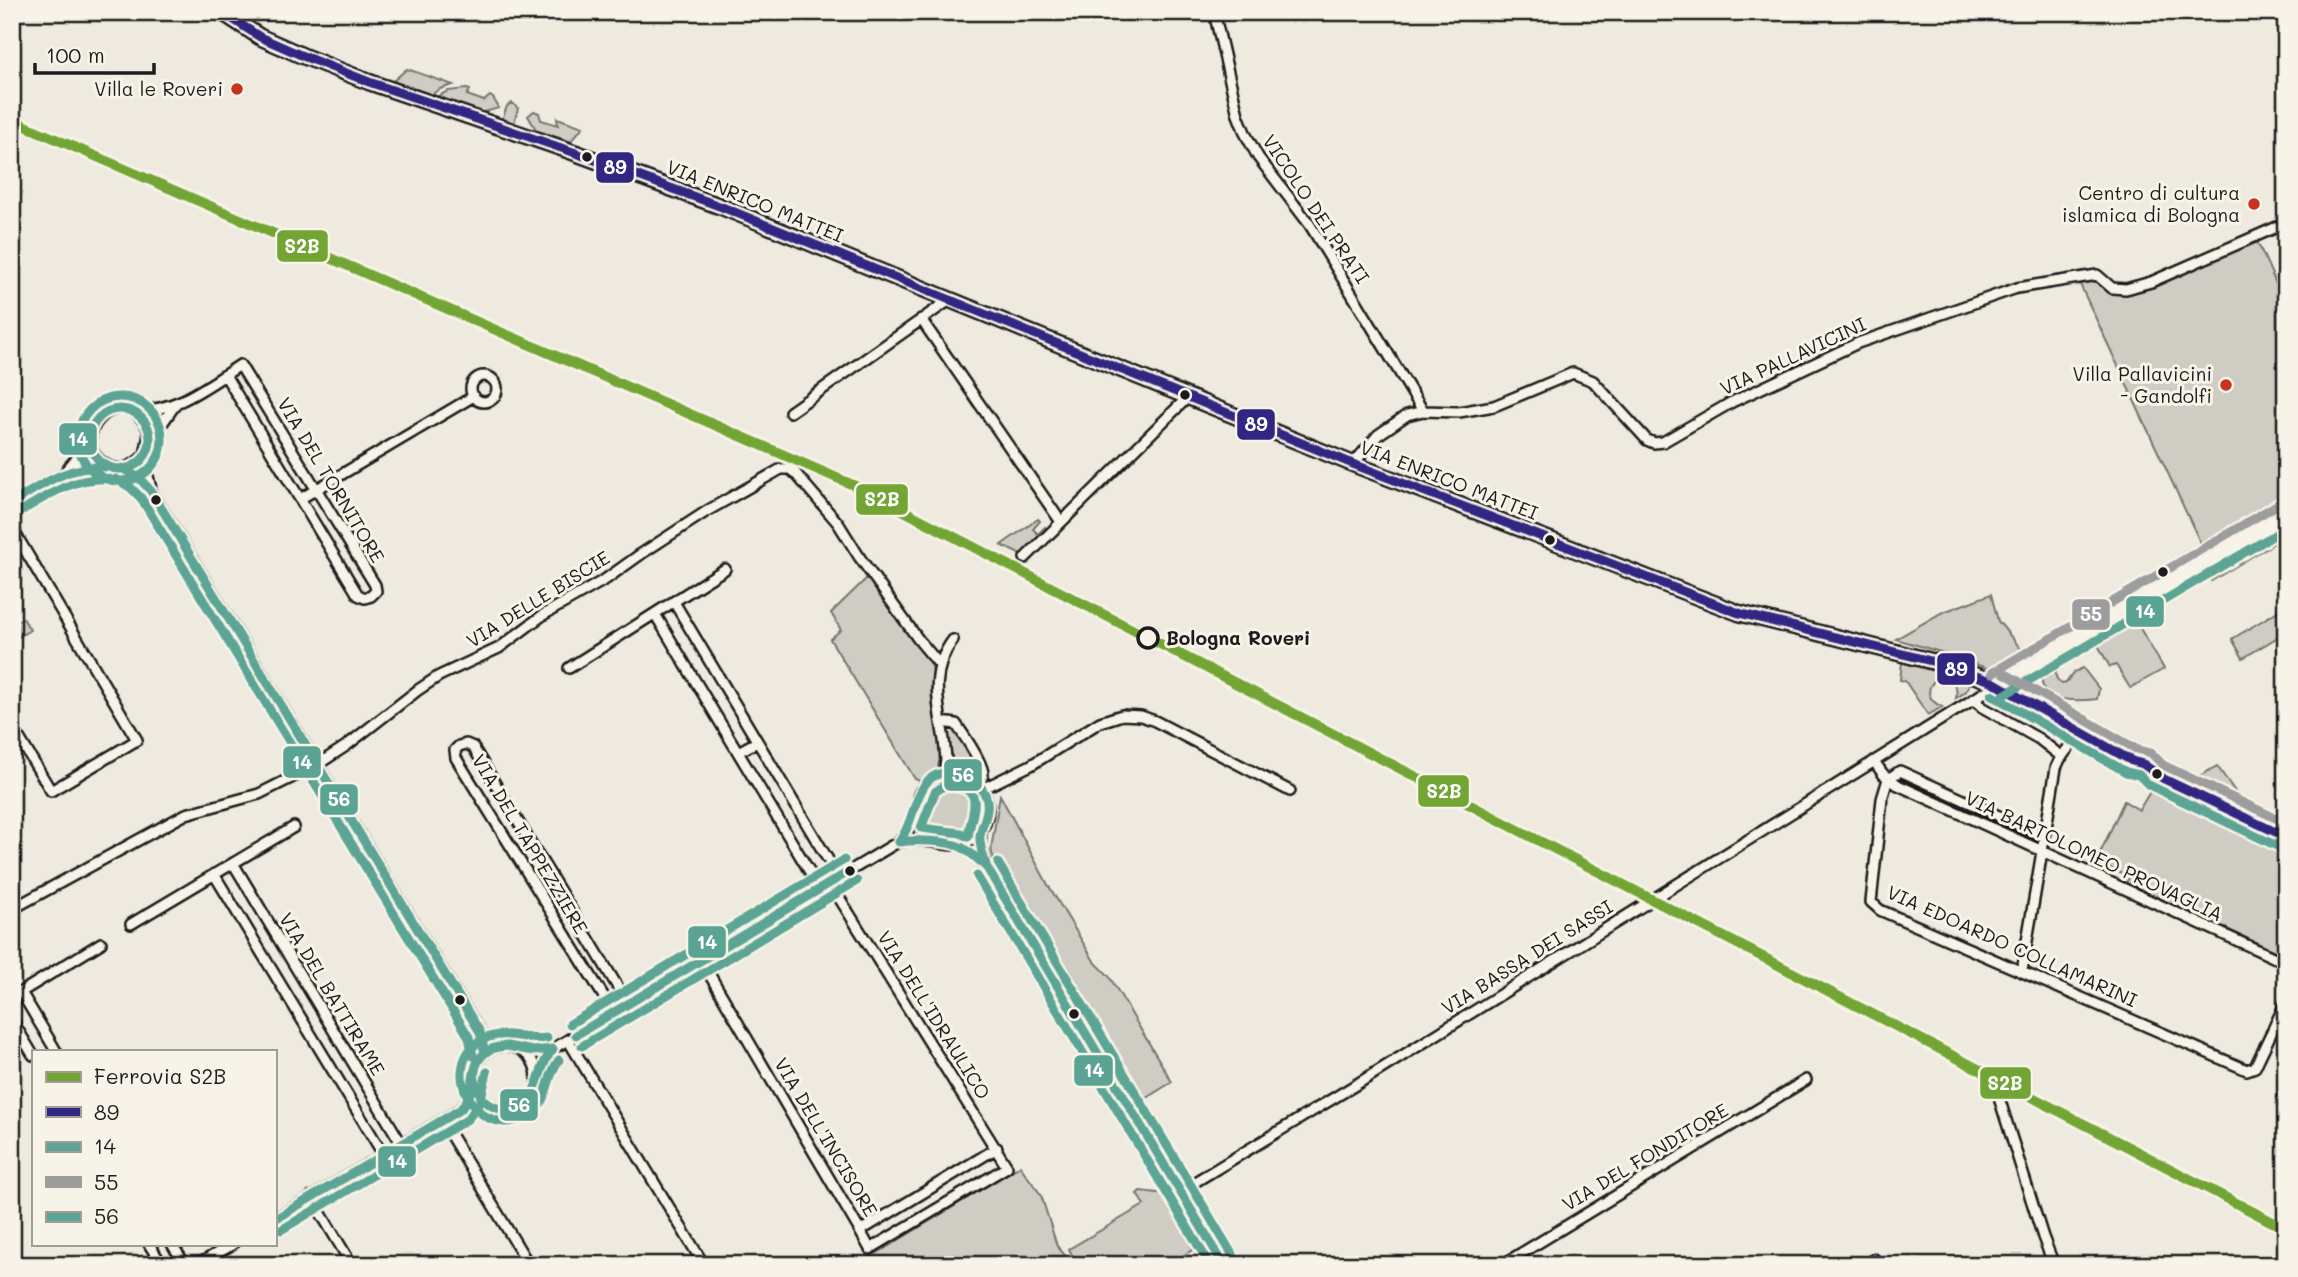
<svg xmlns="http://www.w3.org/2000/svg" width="2298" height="1277" viewBox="0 0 2298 1277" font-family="Mali,sans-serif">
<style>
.green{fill:#cfccc3;stroke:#767470;stroke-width:2}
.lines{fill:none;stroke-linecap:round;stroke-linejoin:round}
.minor-casing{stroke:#1c1c1c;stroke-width:14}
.secondary-casing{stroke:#1c1c1c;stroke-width:18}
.primary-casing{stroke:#1c1c1c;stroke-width:19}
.minor{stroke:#f7f3e8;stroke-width:9}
.secondary{stroke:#f7f3e8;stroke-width:12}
.primary{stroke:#f7f3e8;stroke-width:14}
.bus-1-casing{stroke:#f7f3e8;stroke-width:14}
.bus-2-casing{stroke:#f7f3e8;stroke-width:14}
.bus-3-casing{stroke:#f7f3e8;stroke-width:14}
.bus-4-casing{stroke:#f7f3e8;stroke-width:14}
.bus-1{stroke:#312783;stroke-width:9}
.bus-2{stroke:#5ba494;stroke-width:9}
.bus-3{stroke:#9d9d9d;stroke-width:9}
.bus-4{stroke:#5ba494;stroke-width:9}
.rail-1-casing{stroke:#f7f3e8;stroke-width:16}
.rail-1{stroke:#73a534;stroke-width:10}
.poi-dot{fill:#c8321e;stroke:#f7f3e8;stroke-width:2.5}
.bus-dot{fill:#1c1c1c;stroke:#f7f3e8;stroke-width:2.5}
.stop-dot{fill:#f7f3e8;stroke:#1c1c1c;stroke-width:3.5}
.labels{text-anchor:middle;stroke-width:6;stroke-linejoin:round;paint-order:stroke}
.poi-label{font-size:19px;fill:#1c1c1c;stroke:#f7f3e8;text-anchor:end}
.street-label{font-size:19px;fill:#1c1c1c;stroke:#f7f3e8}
.stop-label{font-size:19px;font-weight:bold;fill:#1c1c1c;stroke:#f7f3e8;text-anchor:start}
.line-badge{stroke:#f7f3e8;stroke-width:2.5}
.badge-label{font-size:19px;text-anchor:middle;font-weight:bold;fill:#fff}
</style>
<rect width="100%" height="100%" fill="#eeeae0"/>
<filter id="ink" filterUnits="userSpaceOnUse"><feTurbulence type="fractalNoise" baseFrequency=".0143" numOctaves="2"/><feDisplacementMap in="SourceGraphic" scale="14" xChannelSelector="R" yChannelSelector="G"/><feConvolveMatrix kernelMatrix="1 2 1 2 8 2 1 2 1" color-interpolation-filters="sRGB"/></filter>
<g filter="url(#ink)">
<path class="green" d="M 407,69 L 453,85 L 440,89 L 431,95 L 393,81 Z
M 467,89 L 470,90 L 467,95 L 484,101 L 490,96 L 493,98 L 499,108 L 481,113 L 436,97 L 448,91 Z
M 512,103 L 518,108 L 514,124 L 502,120 L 507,106 Z
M 534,111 L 539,113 L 541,120 L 558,125 L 557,118 L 583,127 L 570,142 L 661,176 L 660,179 L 568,145 L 569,141 L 541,132 L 538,133 L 528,116 Z
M 2252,236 L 2257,241 L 2286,306 L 2286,512 L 2207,557 L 2077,278 L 2097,275 L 2112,288 L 2126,289 Z
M 1038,519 L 1040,521 L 1033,529 L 1038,534 L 1045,527 L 1047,529 L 1021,555 L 1001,545 Z
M 2286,524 L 2286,536 L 2211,581 L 2206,572 Z
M 869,576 L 929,659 L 932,667 L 941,755 L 937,771 L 922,782 L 915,779 L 830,639 L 841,630 L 831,613 Z
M 1991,594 L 1998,621 L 2026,655 L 1999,673 L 1954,656 L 1896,639 L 1941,613 Z
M 2286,606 L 2286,632 L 2243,658 L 2232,639 Z
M 2132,615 L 2164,669 L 2130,688 L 2116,665 L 2110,667 L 2094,638 Z
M 23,618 L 30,630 L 18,637 L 12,624 Z
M 2068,659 C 2058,666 2049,674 2062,684 L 2066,683 L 2074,672 L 2083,668 L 2099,689 L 2097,699 C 2080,701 2039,704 2042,677 Z
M 1902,662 L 1965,680 L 1969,685 C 1968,692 1962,694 1956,698 C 1959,684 1949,676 1936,679 C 1924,690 1929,701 1942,707 L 1928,715 L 1905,681 L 1900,680 Z
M 955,726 L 977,766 L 976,776 L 952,769 L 946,731 L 947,728 Z
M 2217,766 L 2239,797 L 2230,799 L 2191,781 Z
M923 811a29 29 0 1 1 58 0a29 29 0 1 1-58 0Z
M 2159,788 L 2286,848 L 2286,956 L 2126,883 L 2129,877 L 2096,862 L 2124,801 L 2139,810 L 2151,790 L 2156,793 Z
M 1000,795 L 1047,883 L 1094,961 L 1109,976 L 1172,1082 L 1135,1105 L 1076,1007 L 1079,1006 L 996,868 L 991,849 Z
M 993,895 L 999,900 L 1111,1087 L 1105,1090 L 1102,1085 L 1107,1082 L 998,902 L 993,904 L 991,898 Z
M 1020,1166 L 1041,1195 L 1057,1246 L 1073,1265 L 858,1265 Z
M 1140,1191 L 1174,1195 L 1202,1244 L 1168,1265 L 1077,1265 L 1069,1249 L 1144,1205 L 1137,1194 Z"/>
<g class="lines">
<g class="minor-casing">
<path id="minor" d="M 1214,12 L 1238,115 L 1246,135 L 1258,157 L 1310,225 L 1423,411
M 12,37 L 14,40
M 921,319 L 1061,522
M471 389a13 13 0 1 1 26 0a13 13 0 1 1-26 0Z
M 128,410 C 172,415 206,387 240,365 L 375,585 L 376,591 L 371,596 L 365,598 L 358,595 L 225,375
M 790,412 L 948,301
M 150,441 L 175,405
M 145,454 C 134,467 118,474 103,463 C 69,438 112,389 140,417 C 155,432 146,441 145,457 C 145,468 149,479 151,489
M 1353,464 L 1378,435 L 1407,415 L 1423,411 L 1459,412 L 1494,406 L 1573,373 L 1593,381 L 1647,440 L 1654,443 L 1663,442 L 1732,402 L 1858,343 L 2017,288 L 2097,275 L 2112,288 L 2126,289 L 2151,282 L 2286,223
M 122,468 L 139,478 L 151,491 L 480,1032 L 485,1053
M 67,469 L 77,458 L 90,434
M 300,499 L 474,396
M 12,503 C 43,485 70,463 108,466
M 12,528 L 137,740 L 51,791 L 12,726
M 1025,558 L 1189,396
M 674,602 L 839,878
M 655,614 L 820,889
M 569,668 L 725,569
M 1974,699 L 1982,707 L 2039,739 L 2062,757
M 941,722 L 956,724 C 963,734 983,762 983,774 C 983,777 980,782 979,785
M 738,752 L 757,742
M 1874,761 L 1883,774 L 1898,785 L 2286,963
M916 809a36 36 0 1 1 72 0a36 36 0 1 1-72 0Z
M 944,773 C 948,762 945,752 944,740 C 938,703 929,672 953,640
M 982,789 L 1031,765 L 1100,722 L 1122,715 L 1141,716 L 1155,721 L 1290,791
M 981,831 L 980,846 L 987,867
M 2045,837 L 1900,771 L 1888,779 L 1882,799 L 1871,902 L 1880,910 L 2247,1070 L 2255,1067 L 2286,1002
M 898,842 L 914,840 L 934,842
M 958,845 L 972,853 L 987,868 L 1224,1265
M 233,863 L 401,1143
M 214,874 L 383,1154
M 830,883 L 1007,1167 L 870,1249 L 860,1231
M 12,909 L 186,814 L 259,794 L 317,765 L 346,746 L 418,690 L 439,676 L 499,648 L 543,615 L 606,579 L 641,554 L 707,511 L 781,469 L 790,469 L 796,474 L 838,523 L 860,558 L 918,639 L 939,664
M 131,924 L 294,827
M 701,960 L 860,1231 L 997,1148
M 2022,971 L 2056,768 L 2060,759 L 2080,732
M 21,992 L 101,943
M 12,996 L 21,992 L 56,1051
M 614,1013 L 456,758 L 455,750 L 459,746 L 466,744 L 473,747 L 628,1004
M 12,1020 L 33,1055
M 568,1040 L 704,1265
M473 1078a32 32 0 1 1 64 0a32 32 0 1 1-64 0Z
M 521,1049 L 551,1050
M 537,1076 L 551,1050 L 898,842 L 907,833 L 915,812
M 2000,1101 L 2043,1237 L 2054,1265
M 461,1109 L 469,1097 L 473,1082
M 442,1121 L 529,1265
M 1180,1191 L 1362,1081 L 1998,684
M 311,1197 L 352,1265
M 275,1219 L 461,1109 L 476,1105 L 493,1107
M 149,1244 L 162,1265
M 172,1244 L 185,1265
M 197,1265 L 233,1244
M 1502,1265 L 1806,1080
M 1865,1265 L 1874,1259 L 1878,1265"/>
</g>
<g class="secondary-casing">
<path id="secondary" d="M 1998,684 L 2286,514"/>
</g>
<g class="primary-casing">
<path id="primary" d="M 222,12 L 260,37 L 303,56 L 369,82 L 573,152 L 722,207 L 1353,464 L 1739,613 L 1935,662 L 1991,681 L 2132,761 C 2138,769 2145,773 2154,774 L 2286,837"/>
</g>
<use href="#minor" class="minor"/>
<use href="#secondary" class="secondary"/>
<use href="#primary" class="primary"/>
<g class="bus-1-casing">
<path id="bus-1" d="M 222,12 L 260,37 L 303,56 L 369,82 L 573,152 L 722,207 L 1353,464 L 1739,613 L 1935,662 L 1991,681 L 2132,761 L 2143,764 L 2164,779 L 2286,837"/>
</g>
<g class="bus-2-casing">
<path id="bus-2" d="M78 439a42 42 0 1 1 84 0a42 42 0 1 1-84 0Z
M 116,479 L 131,488 L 141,498 L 469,1037 L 473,1056
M 18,513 C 48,495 73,477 109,479
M 1992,695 L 2126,772 L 2139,775 L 2149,785 L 2281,848
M 2004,695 L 2286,528
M 945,785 C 988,787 972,809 968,837 L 961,833 L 921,828 L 935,792 Z
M 998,863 L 1235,1259
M 977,876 L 1210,1265
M 570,1024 L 844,860
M 547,1038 C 528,1041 509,1030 489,1037 C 432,1058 475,1147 529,1115 C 549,1103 546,1076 559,1060
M 582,1046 L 857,881
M 281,1230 L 468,1119 L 480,1102 L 487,1072"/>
</g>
<g class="bus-3-casing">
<path id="bus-3" d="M 1992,673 L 2280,503
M 2004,673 L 2136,749 L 2151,753 L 2163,765 L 2286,823"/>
</g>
<g class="bus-4-casing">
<path id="bus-4" d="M90 439a30 30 0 1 1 60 0a30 30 0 1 1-60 0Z
M 122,468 L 139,478 L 151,491 L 480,1032 L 485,1053
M 12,503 C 45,482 69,465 110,467
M 899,842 C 913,824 913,800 926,783 C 934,773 944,772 955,773 C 973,775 990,791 987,810 C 986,819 981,827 980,836 C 979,847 984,858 987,868
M 899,842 C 915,840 946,840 961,847 C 971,852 979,860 987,868
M 987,868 L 1224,1265
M 576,1035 L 850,871
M 576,1035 L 850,871
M 507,1046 L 533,1051 L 553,1049 C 538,1065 540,1095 520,1105 C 476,1128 451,1048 507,1046 Z
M 275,1219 L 461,1109 L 469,1097 L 475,1069"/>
</g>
<use href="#bus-1" class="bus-1"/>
<use href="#bus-2" class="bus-2"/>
<use href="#bus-3" class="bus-3"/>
<use href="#bus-4" class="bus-4"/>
<g class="rail-1-casing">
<path id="rail-1" d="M 12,120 L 860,488 L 2286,1229"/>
</g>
<use href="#rail-1" class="rail-1"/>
</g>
</g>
<g class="poi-dot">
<circle cx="237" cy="89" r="7"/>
<circle cx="2254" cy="204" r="7"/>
<circle cx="2226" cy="385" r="7"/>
</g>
<g class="bus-dot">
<circle cx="587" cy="157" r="6"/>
<circle cx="1185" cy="395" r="6"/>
<circle cx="156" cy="500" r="6"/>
<circle cx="1550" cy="540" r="6"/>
<circle cx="2163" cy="572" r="6"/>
<circle cx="2157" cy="774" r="6"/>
<circle cx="850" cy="871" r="6"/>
<circle cx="460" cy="1000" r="6"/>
<circle cx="1074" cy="1014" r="6"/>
</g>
<circle class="stop-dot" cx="1148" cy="638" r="10"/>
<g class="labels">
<g class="poi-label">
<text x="223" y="96">Villa le Roveri</text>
<text x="2240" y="200">Centro di cultura<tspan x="2240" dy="22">islamica di Bologna</tspan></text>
<text x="2212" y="381">Villa Pallavicini<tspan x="2212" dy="22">- Gandolfi</tspan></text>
</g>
<g class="street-label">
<text transform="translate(755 201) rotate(22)" y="7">VIA ENRICO MATTEI</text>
<text transform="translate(1316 209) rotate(56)" y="7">VICOLO DEI PRATI</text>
<text transform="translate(1793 356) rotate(-25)" y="7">VIA PALLAVICINI</text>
<text transform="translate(331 480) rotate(59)" y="7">VIA DEL TORNITORE</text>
<text transform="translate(1449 480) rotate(21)" y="7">VIA ENRICO MATTEI</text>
<text transform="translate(538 599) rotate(-32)" y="7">VIA DELLE BISCIE</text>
<text transform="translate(530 844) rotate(59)" y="7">VIA DEL TAPPEZZIERE</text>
<text transform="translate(2094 856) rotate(25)" y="7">VIA BARTOLOMEO PROVAGLIA</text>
<text transform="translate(2012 946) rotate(24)" y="7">VIA EDOARDO COLLAMARINI</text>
<text transform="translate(1527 957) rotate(-32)" y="7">VIA BASSA DEI SASSI</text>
<text transform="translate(332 994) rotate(59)" y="7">VIA DEL BATTIRAME</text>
<text transform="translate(934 1015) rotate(58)" y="7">VIA DELL'IDRAULICO</text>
<text transform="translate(826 1137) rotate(59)" y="7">VIA DELL'INCISORE</text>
<text transform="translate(1645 1157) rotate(-31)" y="7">VIA DEL FONDITORE</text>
</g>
<g class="stop-label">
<text x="1166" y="645">Bologna Roveri</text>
</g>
</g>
<g class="line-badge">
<rect x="595" y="151" width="40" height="33" rx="7" fill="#312783"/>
<rect x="276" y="229" width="53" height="34" rx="7" fill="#73a534"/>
<rect x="1236" y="408" width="40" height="33" rx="7" fill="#312783"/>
<rect x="58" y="422" width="40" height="34" rx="7" fill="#5ba494"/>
<rect x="855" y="483" width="54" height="33" rx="7" fill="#73a534"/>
<rect x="2125" y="595" width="40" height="33" rx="7" fill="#5ba494"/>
<rect x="2071" y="598" width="40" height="33" rx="7" fill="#9d9d9d"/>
<rect x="1936" y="652" width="40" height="34" rx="7" fill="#312783"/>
<rect x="282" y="745" width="40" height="34" rx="7" fill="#5ba494"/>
<rect x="943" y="758" width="40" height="34" rx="7" fill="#5ba494"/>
<rect x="1417" y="774" width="53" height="34" rx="7" fill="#73a534"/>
<rect x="319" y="783" width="40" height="33" rx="7" fill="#5ba494"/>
<rect x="687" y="925" width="40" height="34" rx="7" fill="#5ba494"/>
<rect x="1073" y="1054" width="41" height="33" rx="7" fill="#5ba494"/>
<rect x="1979" y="1066" width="53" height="34" rx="7" fill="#73a534"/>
<rect x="499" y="1088" width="40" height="34" rx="7" fill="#5ba494"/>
<rect x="377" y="1145" width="40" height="33" rx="7" fill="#5ba494"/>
</g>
<g class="badge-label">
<text x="615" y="174">89</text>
<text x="302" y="253">S2B</text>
<text x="1256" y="431">89</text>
<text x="78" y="446">14</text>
<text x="882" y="506">S2B</text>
<text x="2145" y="618">14</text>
<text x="2091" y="621">55</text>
<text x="1956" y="676">89</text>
<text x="302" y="769">14</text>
<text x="963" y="782">56</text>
<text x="1444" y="798">S2B</text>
<text x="339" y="806">56</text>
<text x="707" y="949">14</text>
<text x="1094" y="1077">14</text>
<text x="2005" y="1090">S2B</text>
<text x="519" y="1112">56</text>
<text x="397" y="1168">14</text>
</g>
<rect width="2298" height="1277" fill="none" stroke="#f7f3e8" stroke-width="42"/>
<rect x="21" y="21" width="2256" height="1235" fill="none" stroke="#1c1c1c" stroke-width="2.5" filter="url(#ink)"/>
<rect x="32" y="1050" width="245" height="196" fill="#f7f3e8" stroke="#9f9d96" stroke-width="2"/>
<rect x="46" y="1072" width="35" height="10" fill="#73a534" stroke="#9f9d96" stroke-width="2"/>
<text x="94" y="1084" font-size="21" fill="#1c1c1c">Ferrovia S2B</text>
<rect x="46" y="1107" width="35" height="10" fill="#312783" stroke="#9f9d96" stroke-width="2"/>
<text x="94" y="1120" font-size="21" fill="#1c1c1c">89</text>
<rect x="46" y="1142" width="35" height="10" fill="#5ba494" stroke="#9f9d96" stroke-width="2"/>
<text x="94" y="1154" font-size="21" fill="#1c1c1c">14</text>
<rect x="46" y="1177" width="35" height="10" fill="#9d9d9d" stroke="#9f9d96" stroke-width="2"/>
<text x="94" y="1190" font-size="21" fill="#1c1c1c">55</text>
<rect x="46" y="1212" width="35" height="10" fill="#5ba494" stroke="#9f9d96" stroke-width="2"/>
<text x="94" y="1224" font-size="21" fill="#1c1c1c">56</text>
<path d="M35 63v10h119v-10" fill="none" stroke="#1c1c1c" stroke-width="3.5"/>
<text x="46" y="63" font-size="21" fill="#1c1c1c" stroke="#f7f3e8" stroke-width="5" paint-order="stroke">100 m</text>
</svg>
